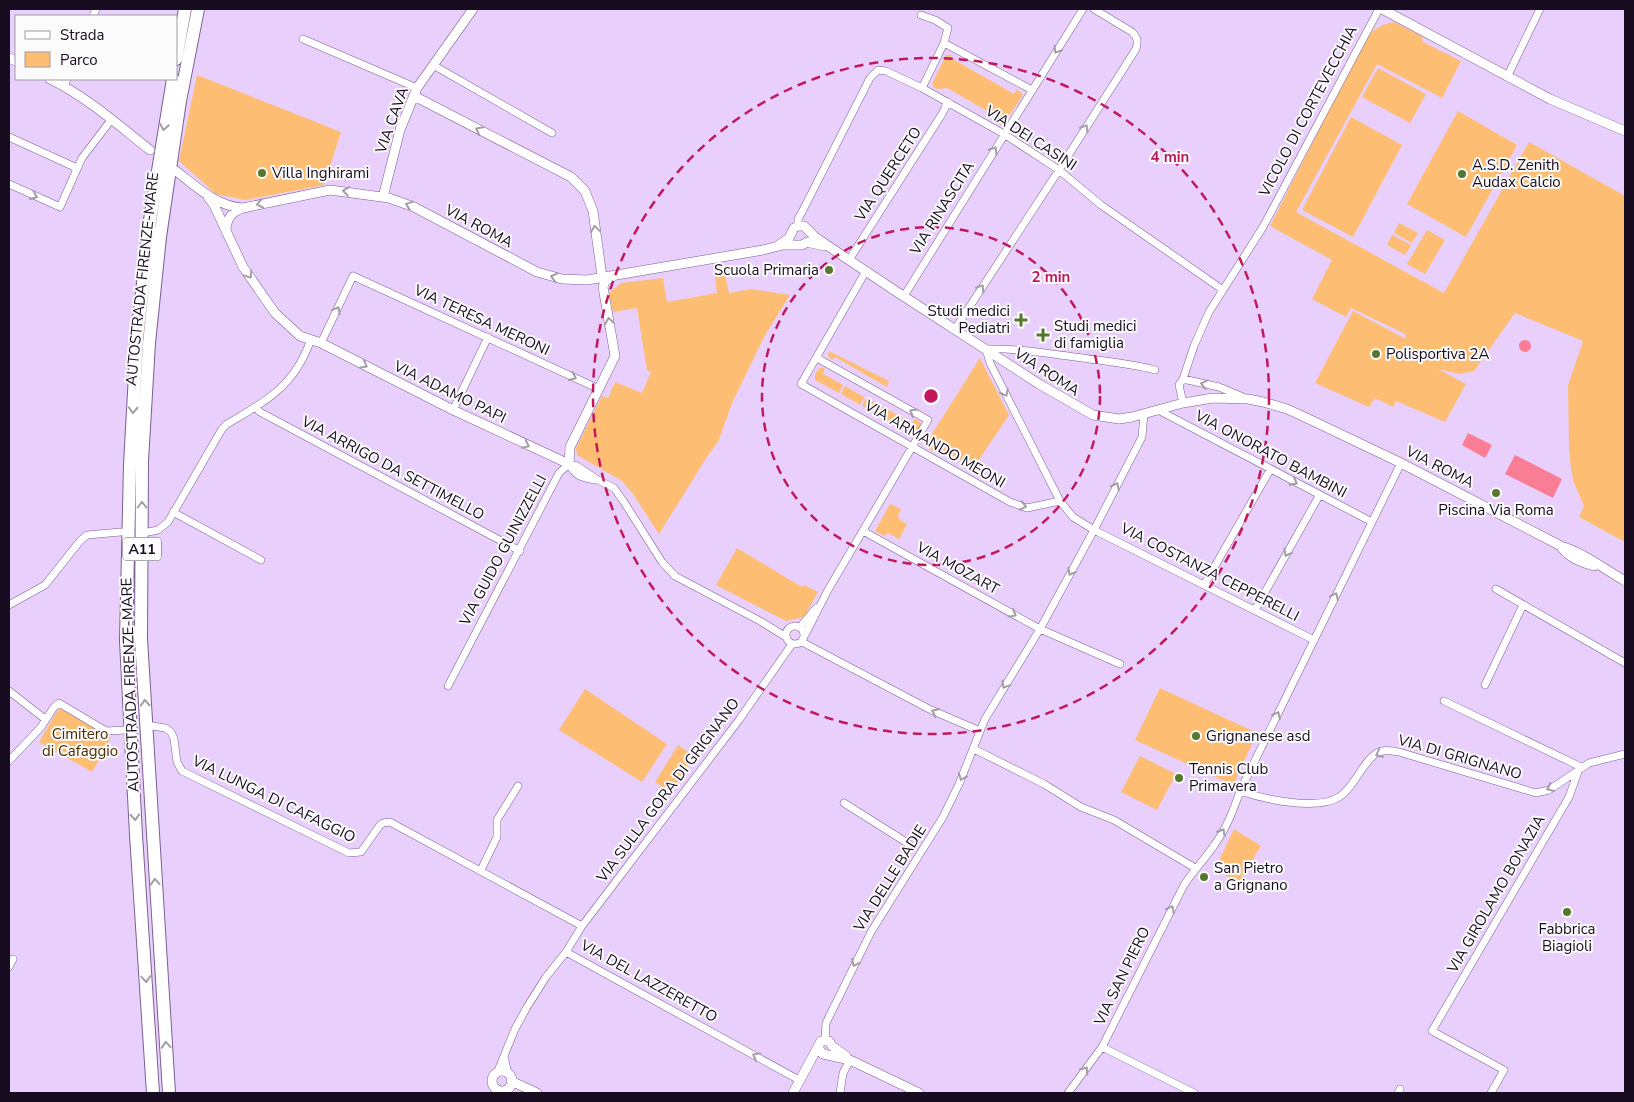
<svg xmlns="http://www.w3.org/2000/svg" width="1634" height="1102" viewBox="0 0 1634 1102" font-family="'Nunito Sans',sans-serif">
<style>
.green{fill:#fdbe74}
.water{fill:#f97d94}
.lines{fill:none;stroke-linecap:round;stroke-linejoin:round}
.minor-tunnel{stroke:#c9b2db;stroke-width:7;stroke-dasharray:7 3.5;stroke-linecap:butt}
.minor-casing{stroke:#7c6091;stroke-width:8}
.tertiary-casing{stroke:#7c6091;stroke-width:10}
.motorway-casing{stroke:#7c6091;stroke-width:14}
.minor{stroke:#fff;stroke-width:7}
.tertiary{stroke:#fff;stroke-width:9}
.motorway{stroke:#fff;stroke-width:12}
.oneway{stroke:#a39ea6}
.ring{fill:none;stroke:#c2185b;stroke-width:2.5;stroke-dasharray:9 6}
.poi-dot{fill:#57772e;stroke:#fbfbfb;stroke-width:2}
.labels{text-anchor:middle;stroke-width:4;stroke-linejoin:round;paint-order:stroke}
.shield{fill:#fbfbfb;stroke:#5c5462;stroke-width:1}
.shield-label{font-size:14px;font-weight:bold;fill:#180d20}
.street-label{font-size:15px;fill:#180d20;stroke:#fbfbfb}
.poi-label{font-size:15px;fill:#180d20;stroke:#fbfbfb;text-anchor:start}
.park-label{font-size:15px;fill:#4c2c00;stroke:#fbfbfb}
.centre{fill:#c2185b;stroke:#fbfbfb;stroke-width:2.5}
.ring-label{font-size:15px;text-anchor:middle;font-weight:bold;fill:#c2185b;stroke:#fbfbfb;stroke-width:4;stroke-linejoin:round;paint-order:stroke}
</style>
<rect width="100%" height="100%" fill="#e8cffc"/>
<path class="green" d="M 1394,22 L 1423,37 L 1422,41 L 1425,43 L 1461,61 L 1442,98 L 1377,64 L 1296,212 L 1444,293 L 1529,142 L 1625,196 L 1625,542 L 1579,517 L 1584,506 L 1574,483 L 1571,469 L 1569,447 L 1568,385 L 1583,341 L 1515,313 L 1474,371 L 1459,374 L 1438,369 L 1466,384 L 1445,422 L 1396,401 L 1393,407 L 1375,398 L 1369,407 L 1315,383 L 1353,311 L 1406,339 L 1405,334 L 1351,308 L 1346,317 L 1312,299 L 1332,260 L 1270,226 L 1357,55 C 1367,37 1372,26 1394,22 Z
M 946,55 L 951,55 L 951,58 L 1014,94 L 1017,89 L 1023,95 L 1004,123 L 1000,125 L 996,116 L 947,88 L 939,89 L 934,88 L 932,84 Z
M 1378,68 L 1426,94 L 1410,123 L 1362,97 Z
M 197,75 L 341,132 L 324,185 L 245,200 L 216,194 L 179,161 Z
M 1458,111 L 1517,145 L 1466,237 L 1407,204 Z
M 1351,117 L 1402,145 L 1353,237 L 1302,210 Z
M 1399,223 L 1418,233 L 1412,243 L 1394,233 Z
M 1427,230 L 1445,240 L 1425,274 L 1407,264 Z
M 1392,235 L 1411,245 L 1405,255 L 1387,245 Z
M 723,265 L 729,293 L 751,289 L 790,295 L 765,335 L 732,403 L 719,440 L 705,460 L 659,534 L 633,494 L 622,481 L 577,455 L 576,448 L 602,396 L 608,398 L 615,382 L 642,393 L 651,372 L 647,370 L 637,308 L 613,312 L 609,293 L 621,283 L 663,278 L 667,302 L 717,293 L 714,267 Z
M 829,351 L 889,381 L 887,387 L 835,357 L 832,360 L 828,356 Z
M 980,358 L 1009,415 L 974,467 L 939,448 L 932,451 L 925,445 Z
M 822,367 L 825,369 L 823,374 L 843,385 L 839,393 L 815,380 C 814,375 817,369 822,367 Z
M 845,386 L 864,397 L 860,405 L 841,394 Z
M 866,398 L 886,409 L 881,417 L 862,406 Z
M 888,410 L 912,423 L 915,419 L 920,422 L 921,426 L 916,434 L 913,435 L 884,418 Z
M 890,504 L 901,509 L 898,515 L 899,519 L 907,524 L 899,539 L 888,533 L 884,536 L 875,531 Z
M 737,548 L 802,587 L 804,585 L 818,592 L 804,617 L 786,621 L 716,585 Z
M 1160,688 L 1257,733 L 1233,785 L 1135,740 Z
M 585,689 L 667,744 L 642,782 L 559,730 Z
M 59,708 L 111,737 L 104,751 L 106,752 L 103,757 L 101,756 L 92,772 L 39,742 Z
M 678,745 L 694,756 L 671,792 L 655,782 Z
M 1140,756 L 1176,774 L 1157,810 L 1121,792 Z
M 1234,829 L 1261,846 L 1238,883 L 1215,869 Z"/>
<path class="water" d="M1519 346a6 6 0 1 1 12 0a6 6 0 1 1-12 0Z
M 1468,433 L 1492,445 L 1485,458 L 1462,445 Z
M 1515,455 L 1562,479 L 1553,498 L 1505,474 Z"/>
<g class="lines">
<path class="minor-tunnel" d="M 909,844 L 918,849"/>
<g class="minor-casing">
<path id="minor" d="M 921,15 L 935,20 L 948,28 L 944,43 L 922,88 L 1004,134 L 1059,170 L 1101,205 L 1223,290
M 93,16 L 96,9
M 303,39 L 417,88
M 944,43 L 1032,90
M 433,65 L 552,133
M 1507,77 L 1540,9
M 64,86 L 67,79
M 9,137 L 77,168
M 9,184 L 60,207 L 82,158 L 111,120
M 798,226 L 798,219 L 802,212 L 870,78 L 878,70 L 886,71 L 922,88
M 849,260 L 942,114 L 948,102
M 866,271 L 801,384 L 1010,502 L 1027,508 L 1060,501
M 904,296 L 1083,9
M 955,329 L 1059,170 L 1136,49 C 1138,41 1138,38 1132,32 L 1094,9
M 321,343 L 353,276 L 599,389
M 1155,370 C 1129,363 1102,361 1075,357 C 1045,353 1015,348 986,349 L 990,363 L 1060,501 L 1073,517 L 1094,530 L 1314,640
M 1183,379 L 1194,346 L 1209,312 L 1263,227 L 1379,9
M 1183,403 L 1179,385 L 1183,379 L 1219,387 L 1243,397
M 255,407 L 260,412 L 520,551
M 453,410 L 488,337
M 1158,410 L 1372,522
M 569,464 L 577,466 L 598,480 L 614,488 L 624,502 L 662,562 L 675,576 L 760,621 L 786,637
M 569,464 C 576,477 581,477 595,480
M 173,512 L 261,560
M 863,531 L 1040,629 L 1120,664
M 148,532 L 158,530 L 168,522 L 222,429 L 227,424 C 254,408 283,393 299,365 C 304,357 307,349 311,340
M 1204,585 L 1270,470
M 1496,589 L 1625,663
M 9,605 L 45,585 L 80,541 L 87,535 L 121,532
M 1255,610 L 1319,496
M786 635a9 9 0 1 1 18 0a9 9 0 1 1-18 0Z
M 800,627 L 816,608
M 805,635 L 828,590 L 928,420 L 817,358
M 802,642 L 931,710 L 980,731
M 1485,685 L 1523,605
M 448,686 L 559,473 L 569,464
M 9,691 L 45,719
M 1444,701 L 1581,767
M 153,726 L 165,728 L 171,732 L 174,739 L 177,762 L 182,771 L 349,853 L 361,852 L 380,825 L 383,823 L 390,822 L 582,926
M 974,749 L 1044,784 L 1081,807 L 1114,820 L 1195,868
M 9,761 L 41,727 L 54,707 L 59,703 L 106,731 L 126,730
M 1240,791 C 1263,799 1317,811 1339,797 C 1354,788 1363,761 1377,753 C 1383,749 1392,751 1399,752 L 1536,793 L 1549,790 L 1589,763 L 1625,754
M 844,803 L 909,844
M 481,870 L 497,837 L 497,820 L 518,786
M 566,952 L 799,1080
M 9,967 L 13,959
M 825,1040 L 826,1023 L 871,932 L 943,817 L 959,784 L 985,719 L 1040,629 L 1094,530 L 1142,437 L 1144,414
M 1102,1047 L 1194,1093
M 504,1056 L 508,1074
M 497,1073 L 515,1029 L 527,1007 L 546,977 L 566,952 L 582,926 L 739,720 L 792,644
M 840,1093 L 843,1073 L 850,1060
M 1068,1093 L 1102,1047 L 1184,885 C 1193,871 1205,859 1215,844 C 1227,828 1234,809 1240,791 L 1401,463
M 1398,1093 L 1400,1089
M 1491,1093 L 1504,1070 L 1432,1031 L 1569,797 L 1579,769"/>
</g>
<g class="tertiary-casing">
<path id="tertiary" d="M 1382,9 L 1550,99 L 1625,131
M 9,58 L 16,61
M 50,79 C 87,97 118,125 150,150
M 414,96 L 571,177 L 585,191 L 593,211 L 602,277
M 176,171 C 197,187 216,206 243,208 L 330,190 L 389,198 L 414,207 L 537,272 L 562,279 L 587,280 L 763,250 L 783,245 L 802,245 L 807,242 L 824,246
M 208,197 L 214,205 L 243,267 L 275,313 L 300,336 L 321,343 L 453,410 L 569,464 L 570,447 L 615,356 L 603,287 L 605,281 L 614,276
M 383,197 L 400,130 L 417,88 L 473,9
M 226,232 C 226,219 231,212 243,208
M 779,245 L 789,238 L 794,228 L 798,226 L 804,226 L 815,237 L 834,250 L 897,292 L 1039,384 L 1093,415 L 1119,419 L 1132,417 L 1183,403 L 1213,398 L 1248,399 L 1263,402 L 1287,409 L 1313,421 L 1401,463 L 1561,546 C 1584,553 1604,569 1625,581
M 1562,548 C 1569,558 1582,562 1594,566
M 818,1048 L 823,1054 L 850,1060 L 919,1093
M492 1081a10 10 0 1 1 20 0a10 10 0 1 1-20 0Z
M 511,1081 L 537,1093
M 793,1093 L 821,1041 L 829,1041 L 832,1046 L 846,1056"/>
</g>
<g class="motorway-casing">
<path id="motorway" d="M 176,59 L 185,9
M 153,1093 L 136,835 L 126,641 L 130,465 L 137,338 L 150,220 L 173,79
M 169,1093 L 141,639 L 142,461 L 149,343 L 160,237 L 180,101 L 198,9"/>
</g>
<use href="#minor" class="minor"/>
<use href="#tertiary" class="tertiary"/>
<use href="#motorway" class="motorway"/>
</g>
<defs><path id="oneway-chevron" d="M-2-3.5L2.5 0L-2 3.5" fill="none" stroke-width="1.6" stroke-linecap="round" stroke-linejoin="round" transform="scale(1.25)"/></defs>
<g class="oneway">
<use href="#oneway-chevron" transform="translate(1057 50) rotate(122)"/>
<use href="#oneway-chevron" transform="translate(164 127) rotate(100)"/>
<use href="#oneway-chevron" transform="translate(1085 128) rotate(-58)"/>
<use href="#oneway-chevron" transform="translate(479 130) rotate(-152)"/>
<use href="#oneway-chevron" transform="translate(994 150) rotate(-58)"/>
<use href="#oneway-chevron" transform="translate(346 191) rotate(-172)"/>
<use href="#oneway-chevron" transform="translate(34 196) rotate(24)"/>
<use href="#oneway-chevron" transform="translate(260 204) rotate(168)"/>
<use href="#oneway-chevron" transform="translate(409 205) rotate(-159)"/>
<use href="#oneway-chevron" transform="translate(595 229) rotate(-98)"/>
<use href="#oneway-chevron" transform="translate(249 275) rotate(56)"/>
<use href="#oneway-chevron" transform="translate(554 277) rotate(-166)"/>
<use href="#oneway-chevron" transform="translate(981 288) rotate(-57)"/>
<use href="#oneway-chevron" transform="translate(337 310) rotate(-62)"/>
<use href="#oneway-chevron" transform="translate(609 321) rotate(-100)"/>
<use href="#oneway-chevron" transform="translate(364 365) rotate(27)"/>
<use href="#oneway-chevron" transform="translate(573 377) rotate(25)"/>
<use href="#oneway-chevron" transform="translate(1204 384) rotate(-167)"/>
<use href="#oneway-chevron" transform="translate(1005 393) rotate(63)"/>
<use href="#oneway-chevron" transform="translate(133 410) rotate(93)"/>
<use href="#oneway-chevron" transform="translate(913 412) rotate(-150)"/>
<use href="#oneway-chevron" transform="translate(526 445) rotate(26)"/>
<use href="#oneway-chevron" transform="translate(1294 482) rotate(28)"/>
<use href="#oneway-chevron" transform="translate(1116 486) rotate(-63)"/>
<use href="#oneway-chevron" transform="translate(142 505) rotate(-90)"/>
<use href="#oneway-chevron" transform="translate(1023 506) rotate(12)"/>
<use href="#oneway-chevron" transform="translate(1287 553) rotate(119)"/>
<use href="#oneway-chevron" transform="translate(1071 572) rotate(118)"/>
<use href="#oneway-chevron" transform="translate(1335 596) rotate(-64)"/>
<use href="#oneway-chevron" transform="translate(1013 614) rotate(29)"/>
<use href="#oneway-chevron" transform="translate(1005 685) rotate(121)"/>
<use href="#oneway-chevron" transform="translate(145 703) rotate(-93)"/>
<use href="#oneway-chevron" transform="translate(935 712) rotate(-156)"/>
<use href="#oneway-chevron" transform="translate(1277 715) rotate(-64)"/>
<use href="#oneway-chevron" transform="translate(1379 754) rotate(153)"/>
<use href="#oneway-chevron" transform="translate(962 777) rotate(112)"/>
<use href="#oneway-chevron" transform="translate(1550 788) rotate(155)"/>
<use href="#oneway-chevron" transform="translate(135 817) rotate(87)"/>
<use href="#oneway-chevron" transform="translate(1222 832) rotate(-60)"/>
<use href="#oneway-chevron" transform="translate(155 882) rotate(-94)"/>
<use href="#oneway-chevron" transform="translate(1171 909) rotate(-63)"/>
<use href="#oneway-chevron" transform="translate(855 963) rotate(116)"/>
<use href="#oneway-chevron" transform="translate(146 979) rotate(86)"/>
<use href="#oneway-chevron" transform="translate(166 1045) rotate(-94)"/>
<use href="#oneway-chevron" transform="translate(756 1056) rotate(-151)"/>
<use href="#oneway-chevron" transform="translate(1085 1070) rotate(-54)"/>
</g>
<g class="ring">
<circle cx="931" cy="396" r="169"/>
<circle cx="931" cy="396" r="338"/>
</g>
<g class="poi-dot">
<circle cx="262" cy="173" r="5"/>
<circle cx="1462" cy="174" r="5"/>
<circle cx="829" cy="270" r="5"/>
<path d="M1018.5 312.5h5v5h5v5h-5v5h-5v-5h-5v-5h5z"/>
<path d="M1040.5 327.5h5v5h5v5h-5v5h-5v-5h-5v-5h5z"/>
<circle cx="1376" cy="354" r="5"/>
<circle cx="1496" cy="493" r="5"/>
<circle cx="1196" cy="736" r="5"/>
<circle cx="1179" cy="778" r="5"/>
<circle cx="1204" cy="877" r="5"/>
<circle cx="1567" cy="912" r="5"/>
</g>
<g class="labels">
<rect class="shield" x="123" y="537.5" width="38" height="23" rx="4"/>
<g class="shield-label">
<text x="142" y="554">A11</text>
</g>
<g class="street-label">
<text transform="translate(1308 111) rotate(-62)" y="5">VICOLO DI CORTEVECCHIA</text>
<text transform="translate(392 120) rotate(-70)" y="5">VIA CAVA</text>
<text transform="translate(1031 138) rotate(33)" y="5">VIA DEI CASINI</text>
<text transform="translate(888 174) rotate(-57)" y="5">VIA QUERCETO</text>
<text transform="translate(942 208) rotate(-58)" y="5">VIA RINASCITA</text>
<text transform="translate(479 226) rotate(28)" y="5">VIA ROMA</text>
<text transform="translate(142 279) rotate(-84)" y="5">AUTOSTRADA FIRENZE-MARE</text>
<text transform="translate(482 320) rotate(25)" y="5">VIA TERESA MERONI</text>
<text transform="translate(1047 372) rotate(33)" y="5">VIA ROMA</text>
<text transform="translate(450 392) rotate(26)" y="5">VIA ADAMO PAPI</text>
<text transform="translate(935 444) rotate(30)" y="5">VIA ARMANDO MEONI</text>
<text transform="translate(1271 454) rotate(28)" y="5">VIA ONORATO BAMBINI</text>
<text transform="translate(1440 467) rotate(27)" y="5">VIA ROMA</text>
<text transform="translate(393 468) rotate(28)" y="5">VIA ARRIGO DA SETTIMELLO</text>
<text transform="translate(503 550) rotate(-62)" y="5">VIA GUIDO GUINIZZELLI</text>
<text transform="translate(958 568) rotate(29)" y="5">VIA MOZART</text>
<text transform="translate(1210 572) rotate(27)" y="5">VIA COSTANZA CEPPERELLI</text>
<text transform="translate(130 685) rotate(-92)" y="5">AUTOSTRADA FIRENZE-MARE</text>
<text transform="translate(1460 757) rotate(16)" y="5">VIA DI GRIGNANO</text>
<text transform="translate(668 790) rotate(-53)" y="5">VIA SULLA GORA DI GRIGNANO</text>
<text transform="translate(274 799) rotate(26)" y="5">VIA LUNGA DI CAFAGGIO</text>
<text transform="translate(890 878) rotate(-58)" y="5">VIA DELLE BADIE</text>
<text transform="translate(1496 894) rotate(-60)" y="5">VIA GIROLAMO BONAZIA</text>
<text transform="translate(1122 976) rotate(-64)" y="5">VIA SAN PIERO</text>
<text transform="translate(649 981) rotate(29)" y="5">VIA DEL LAZZERETTO</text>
</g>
<g class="poi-label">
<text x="1472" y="170">A.S.D. Zenith<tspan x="1472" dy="17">Audax Calcio</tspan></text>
<text x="272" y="178">Villa Inghirami</text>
<text x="819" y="275" text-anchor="end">Scuola Primaria</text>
<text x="1010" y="316" text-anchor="end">Studi medici<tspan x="1010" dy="17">Pediatri</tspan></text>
<text x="1054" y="331">Studi medici<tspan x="1054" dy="17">di famiglia</tspan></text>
<text x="1386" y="359">Polisportiva 2A</text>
<text x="1496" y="515" text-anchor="middle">Piscina Via Roma</text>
<text x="1206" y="741">Grignanese asd</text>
<text x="1189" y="774">Tennis Club<tspan x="1189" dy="17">Primavera</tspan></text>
<text x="1214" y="873">San Pietro<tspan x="1214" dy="17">a Grignano</tspan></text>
<text x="1567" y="934" text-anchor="middle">Fabbrica<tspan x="1567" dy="17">Biagioli</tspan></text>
</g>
<g class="park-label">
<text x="80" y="739">Cimitero<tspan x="80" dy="17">di Cafaggio</tspan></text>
</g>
</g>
<circle cx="931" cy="396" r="8" class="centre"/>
<g class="ring-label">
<text x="1170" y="162">4 min</text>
<text x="1051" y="282">2 min</text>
</g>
<rect width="1634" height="1102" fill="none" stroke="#180d20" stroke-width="20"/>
<rect x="15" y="15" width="162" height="65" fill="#fbfbfb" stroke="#a09ca3"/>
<rect x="25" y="31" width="25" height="8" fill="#ffffff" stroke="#a09ca3"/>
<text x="60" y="40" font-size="15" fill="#180d20">Strada</text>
<rect x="25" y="52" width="25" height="15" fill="#fdbe74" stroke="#a09ca3"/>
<text x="60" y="65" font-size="15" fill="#180d20">Parco</text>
</svg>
